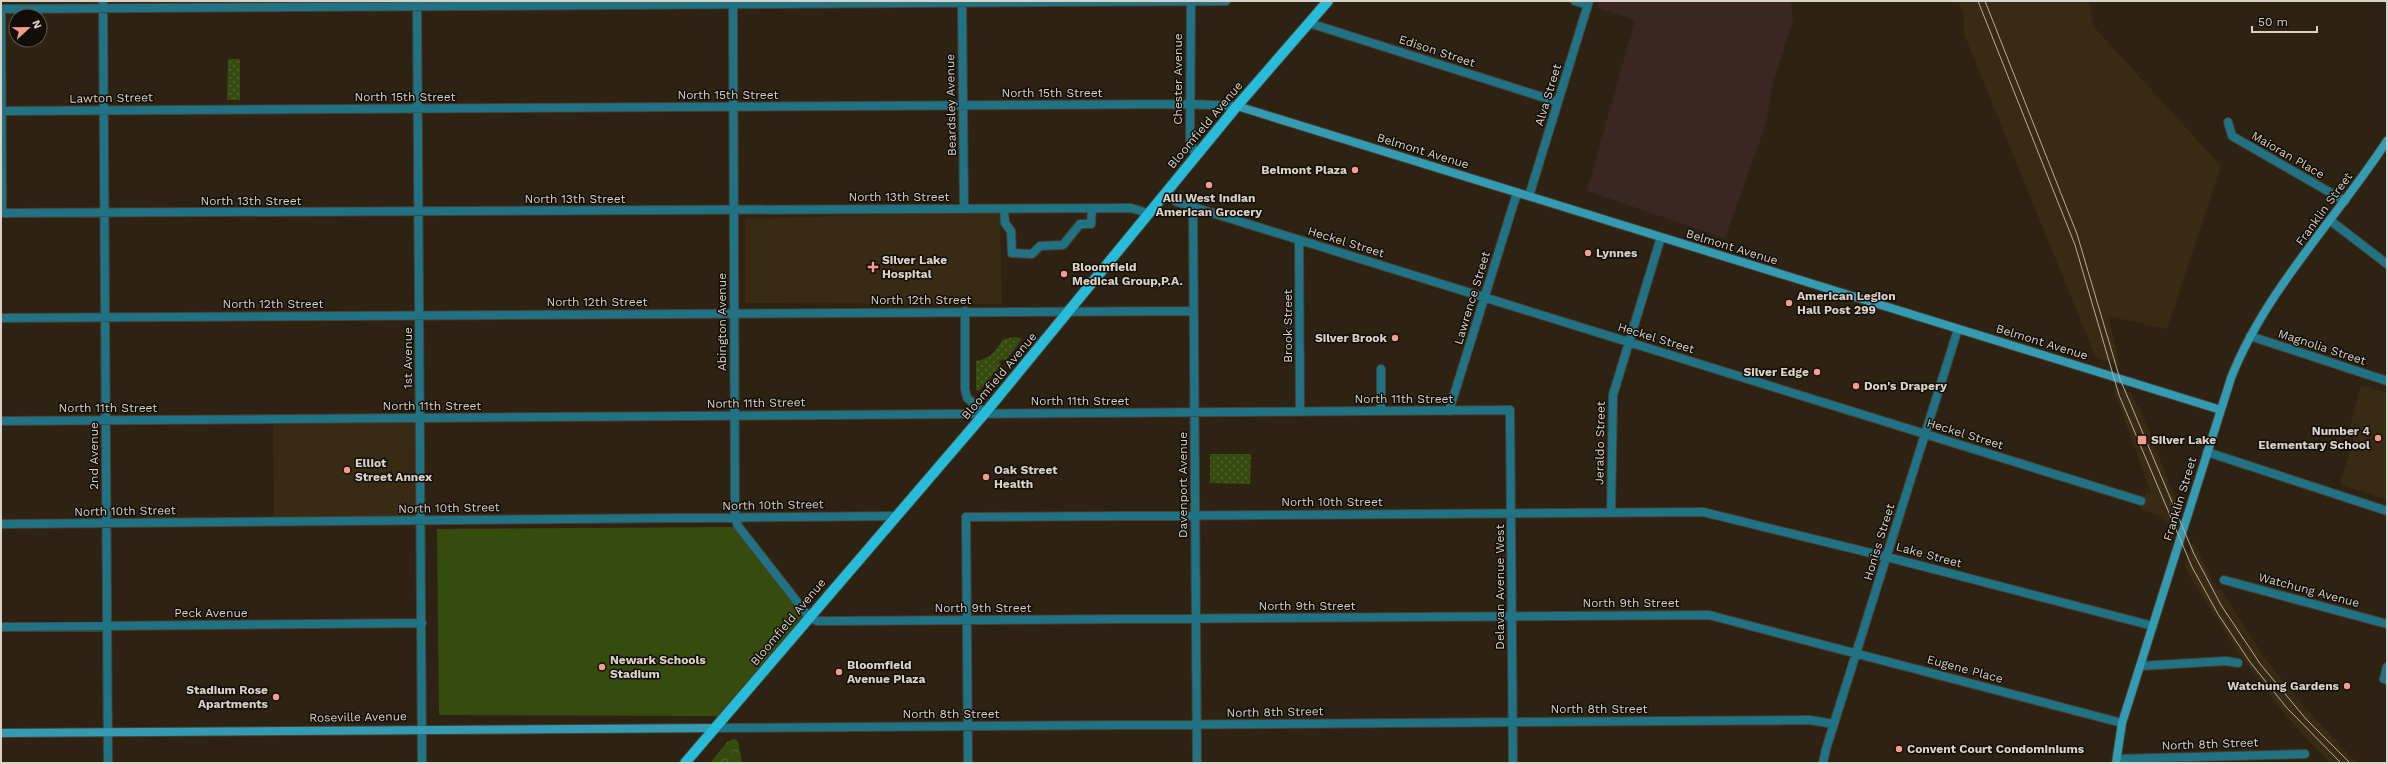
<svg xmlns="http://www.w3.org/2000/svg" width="2388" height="764" viewBox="0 0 2388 764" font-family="'Work Sans',sans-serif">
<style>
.industrial{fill:#3a2724}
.built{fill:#392a14}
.grass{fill:url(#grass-dots)}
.park{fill:url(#park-crowns)}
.garden{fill:#364c0e}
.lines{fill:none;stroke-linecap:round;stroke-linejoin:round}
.street-casing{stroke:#493f30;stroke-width:10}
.secondary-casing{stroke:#493f30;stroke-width:10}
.primary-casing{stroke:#493f30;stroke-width:12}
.street{stroke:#1f7385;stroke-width:8}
.secondary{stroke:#339cb3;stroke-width:8}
.primary{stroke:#28bcdb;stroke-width:10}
.tram{stroke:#b5ada2;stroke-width:1}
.poi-dot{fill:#f49d8c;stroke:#120d07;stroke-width:1.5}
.labels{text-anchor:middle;stroke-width:3;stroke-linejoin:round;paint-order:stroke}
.street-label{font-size:12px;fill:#d9d2c8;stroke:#120d07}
.poi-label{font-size:12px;font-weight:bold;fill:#d9d2c8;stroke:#120d07;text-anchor:start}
</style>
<defs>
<pattern id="grass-dots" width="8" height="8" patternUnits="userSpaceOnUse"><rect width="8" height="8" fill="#364c0e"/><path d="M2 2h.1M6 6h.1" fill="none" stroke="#526530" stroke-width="1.8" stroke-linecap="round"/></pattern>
<pattern id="park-crowns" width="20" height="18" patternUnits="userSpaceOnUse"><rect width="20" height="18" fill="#364c0e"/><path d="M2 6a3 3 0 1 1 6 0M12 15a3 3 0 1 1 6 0" fill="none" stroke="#526530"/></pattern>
</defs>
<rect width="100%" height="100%" fill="#2e2313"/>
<path class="industrial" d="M 1599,1 L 1791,1 L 1793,19 L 1773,83 L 1766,123 L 1725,238 L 1587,191 L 1635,20 L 1597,8 Z"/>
<path class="built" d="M 1958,1 L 2088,1 L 2094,27 L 2221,166 L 2167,329 L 2108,316 L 2120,366 L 2096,358 L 1964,34 L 1964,15 Z
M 1000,211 L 1002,304 L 745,303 L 745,219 Z
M 2361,385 L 2387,393 L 2387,499 L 2340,484 L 2355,435 L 2348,434 Z
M 2113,387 L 2131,393 L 2137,406 L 2139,406 L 2177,503 L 2169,525 L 2163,517 L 2140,509 L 2146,492 L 2151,493 Z
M 420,419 L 419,519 L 274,520 L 273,421 Z
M 2193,541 L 2217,590 L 2221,590 L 2264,657 L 2297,699 L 2357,763 L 2330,763 L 2286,716 L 2235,648 L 2194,583 L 2185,565 Z"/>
<path class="grass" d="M 228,59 L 240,59 L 240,100 L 227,100 Z
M 1015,337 L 1022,339 L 1005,361 L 1002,359 L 999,362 L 1001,365 L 979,391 L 976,390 L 976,361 C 995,357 995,349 1004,339 Z
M 1210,454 L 1251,454 L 1250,484 L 1210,483 Z"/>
<path class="park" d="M 734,739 L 738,741 L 742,763 L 710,763 L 727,742 Z"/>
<path class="garden" d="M 735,527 L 804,618 L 717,726 L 716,716 L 439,715 L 437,529 Z"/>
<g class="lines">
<g class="street-casing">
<path id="street" d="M 103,1 L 108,763
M 417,1 L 422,763
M 733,1 L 735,517 L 738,526 L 809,617 L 817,621 L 830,621 L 1709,615 L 2122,723
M 962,1 L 964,209
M 1191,1 L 1190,141 L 1196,156
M 1575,1 L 1588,5
M 1,9 L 1226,1
M 1,9 L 2,213
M 1309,23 L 1558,102
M 2,111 L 1189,104 L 1237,106
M 2228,122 L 2232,136 L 2345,201
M 1165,194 L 1177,202 L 2141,501
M 1529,196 L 1589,1
M 1193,208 L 1197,763
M 1004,209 L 1005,223 L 1011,231 L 1012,253 L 1032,254 L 1040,246 L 1063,245 L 1080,224 L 1091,224 L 1092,208
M 1,213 L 1131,208 L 1148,213
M 2331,221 L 2387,264
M 1299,240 L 1300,412
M 965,311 L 965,389 L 967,398 L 985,413
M 1,318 L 1194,311
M 2250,336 L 2387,381
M 1381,411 L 1381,369
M 1449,411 L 1517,193
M 1,421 L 1510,410 L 1513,763
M 2207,452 L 2387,511
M 1611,512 L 1613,395 L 1661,237
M 1,524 L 897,516
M 2224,580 L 2387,624
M 1,627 L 422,623
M 2140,666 L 2226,661 L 2238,663
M 2387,667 L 2384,679 L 2387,680
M 715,728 L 1810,720 L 1834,724
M 2117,759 L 2305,754
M 968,763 L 966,517 L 1703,512 L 1887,557 L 2153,626
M 1823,763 L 1826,749 L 1958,329"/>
</g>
<g class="secondary-casing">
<path id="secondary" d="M 1237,106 L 2221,410
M 1,733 L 715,728
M 2116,763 L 2122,723 L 2231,378 C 2265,291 2336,219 2387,141"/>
</g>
<g class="primary-casing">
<path id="primary" d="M 685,763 L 985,413 L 1237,106 L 1328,1"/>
</g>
<use href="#street" class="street"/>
<use href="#secondary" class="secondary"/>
<use href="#primary" class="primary"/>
<path class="tram" d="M 1978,1 L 2075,245 L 2119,395 L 2192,567 L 2218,614 L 2250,662 L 2287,708 L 2341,763
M 1985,1 L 2077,234 L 2120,379 L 2194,554 L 2221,605 L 2261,665 L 2306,719 L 2350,763"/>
</g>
<g class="poi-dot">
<circle cx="1355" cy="170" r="4"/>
<circle cx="1209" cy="185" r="4"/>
<circle cx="1588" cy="253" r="4"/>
<path d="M871 261h4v4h4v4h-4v4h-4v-4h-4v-4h4z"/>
<circle cx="1064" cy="274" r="4"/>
<circle cx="1789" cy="303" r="4"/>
<circle cx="1395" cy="338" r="4"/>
<circle cx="1817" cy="372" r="4"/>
<circle cx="1856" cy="386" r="4"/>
<circle cx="2378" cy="438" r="4"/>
<rect x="2137" y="435" width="10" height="10" rx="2"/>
<circle cx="347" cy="470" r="4"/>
<circle cx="986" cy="477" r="4"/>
<circle cx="602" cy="667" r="4"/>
<circle cx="839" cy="672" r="4"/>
<circle cx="2347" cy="686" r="4"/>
<circle cx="276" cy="697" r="4"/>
<circle cx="1899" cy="749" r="4"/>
</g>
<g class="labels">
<g class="street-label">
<text transform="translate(1437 51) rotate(18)" y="4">Edison Street</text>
<text transform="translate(1178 79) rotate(-90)" y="4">Chester Avenue</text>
<text x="1052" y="97">North 15th Street</text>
<text x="728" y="99">North 15th Street</text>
<text transform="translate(1548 95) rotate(-73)" y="4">Alva Street</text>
<text x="405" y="101">North 15th Street</text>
<text transform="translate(111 98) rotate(-1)" y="4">Lawton Street</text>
<text transform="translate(951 105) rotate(-91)" y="4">Beardsley Avenue</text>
<text transform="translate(1205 125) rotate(-50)" y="4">Bloomfield Avenue</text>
<text transform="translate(1423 151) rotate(17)" y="4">Belmont Avenue</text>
<text transform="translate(2288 155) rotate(30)" y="4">Maioran Place</text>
<text x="899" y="201">North 13th Street</text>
<text x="575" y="203">North 13th Street</text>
<text x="251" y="205">North 13th Street</text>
<text transform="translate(2324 209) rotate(-54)" y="4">Franklin Street</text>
<text transform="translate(1346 242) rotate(17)" y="4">Heckel Street</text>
<text transform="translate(1732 247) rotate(17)" y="4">Belmont Avenue</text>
<text transform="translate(1472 298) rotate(-73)" y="4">Lawrence Street</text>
<text x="921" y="304">North 12th Street</text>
<text x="597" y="306">North 12th Street</text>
<text x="273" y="308">North 12th Street</text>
<text transform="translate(722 322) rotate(-90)" y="4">Abington Avenue</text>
<text transform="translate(1288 326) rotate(-90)" y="4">Brook Street</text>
<text transform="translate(1656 338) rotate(17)" y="4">Heckel Street</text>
<text transform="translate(2042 342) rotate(17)" y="4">Belmont Avenue</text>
<text transform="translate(2322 347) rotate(18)" y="4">Magnolia Street</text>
<text transform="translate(408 358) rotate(-90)" y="4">1st Avenue</text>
<text transform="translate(999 376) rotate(-50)" y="4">Bloomfield Avenue</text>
<text x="1404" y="403">North 11th Street</text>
<text x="1080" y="405">North 11th Street</text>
<text transform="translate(756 403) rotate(-1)" y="4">North 11th Street</text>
<text x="432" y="410">North 11th Street</text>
<text x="108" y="412">North 11th Street</text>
<text transform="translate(1965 434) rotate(17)" y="4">Heckel Street</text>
<text transform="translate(1600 443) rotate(-89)" y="4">Jeraldo Street</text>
<text transform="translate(94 456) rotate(-90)" y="4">2nd Avenue</text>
<text transform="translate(1183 485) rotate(-90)" y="4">Davenport Avenue</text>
<text transform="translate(2180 499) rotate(-73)" y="4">Franklin Street</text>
<text x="1332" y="506">North 10th Street</text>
<text transform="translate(773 505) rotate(-1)" y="4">North 10th Street</text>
<text transform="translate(449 508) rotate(-1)" y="4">North 10th Street</text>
<text transform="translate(125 511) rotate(-1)" y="4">North 10th Street</text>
<text transform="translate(1879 542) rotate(-73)" y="4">Honiss Street</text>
<text transform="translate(1929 555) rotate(15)" y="4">Lake Street</text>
<text transform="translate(1500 587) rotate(-90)" y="4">Delavan Avenue West</text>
<text transform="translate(2309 590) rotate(15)" y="4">Watchung Avenue</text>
<text x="1631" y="607">North 9th Street</text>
<text x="1307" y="610">North 9th Street</text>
<text x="983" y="612">North 9th Street</text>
<text x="211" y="617">Peck Avenue</text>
<text transform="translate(788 622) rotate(-50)" y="4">Bloomfield Avenue</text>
<text transform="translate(1965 669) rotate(15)" y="4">Eugene Place</text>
<text x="1599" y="713">North 8th Street</text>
<text transform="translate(1275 712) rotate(-1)" y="4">North 8th Street</text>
<text x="951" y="718">North 8th Street</text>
<text transform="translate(358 717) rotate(-1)" y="4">Roseville Avenue</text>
<text transform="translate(2210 744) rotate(-2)" y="4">North 8th Street</text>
</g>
<g class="poi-label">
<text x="1347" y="174" text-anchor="end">Belmont Plaza</text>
<text x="1209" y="202" text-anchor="middle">Alli West Indian<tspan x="1209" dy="14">American Grocery</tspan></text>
<text x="1596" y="257">Lynnes</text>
<text x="882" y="264">Silver Lake<tspan x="882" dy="14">Hospital</tspan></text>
<text x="1072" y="271">Bloomfield<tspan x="1072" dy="14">Medical Group,P.A.</tspan></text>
<text x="1797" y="300">American Legion<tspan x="1797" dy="14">Hall Post 299</tspan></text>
<text x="1387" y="342" text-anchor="end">Silver Brook</text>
<text x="1809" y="376" text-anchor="end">Silver Edge</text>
<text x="1864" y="390">Don's Drapery</text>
<text x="2370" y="435" text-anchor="end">Number 4<tspan x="2370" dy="14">Elementary School</tspan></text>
<text x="2151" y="444">Silver Lake</text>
<text x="355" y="467">Elliot<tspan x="355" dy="14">Street Annex</tspan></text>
<text x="994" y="474">Oak Street<tspan x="994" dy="14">Health</tspan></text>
<text x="610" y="664">Newark Schools<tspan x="610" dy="14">Stadium</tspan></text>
<text x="847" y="669">Bloomfield<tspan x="847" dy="14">Avenue Plaza</tspan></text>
<text x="2339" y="690" text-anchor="end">Watchung Gardens</text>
<text x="268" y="694" text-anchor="end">Stadium Rose<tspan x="268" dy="14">Apartments</tspan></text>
<text x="1907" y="753">Convent Court Condominiums</text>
</g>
</g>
<rect width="2388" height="764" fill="none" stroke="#d9d2c8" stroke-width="4"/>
<g transform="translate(28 28) rotate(68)"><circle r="19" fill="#120d07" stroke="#625c54"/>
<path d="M0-3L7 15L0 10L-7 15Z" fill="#f49d8c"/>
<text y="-6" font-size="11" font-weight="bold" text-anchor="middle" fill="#d9d2c8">N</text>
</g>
<path d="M2252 26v6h65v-6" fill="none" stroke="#d9d2c8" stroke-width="2"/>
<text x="2258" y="26" font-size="12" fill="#d9d2c8" stroke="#120d07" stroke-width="3" paint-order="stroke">50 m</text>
</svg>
